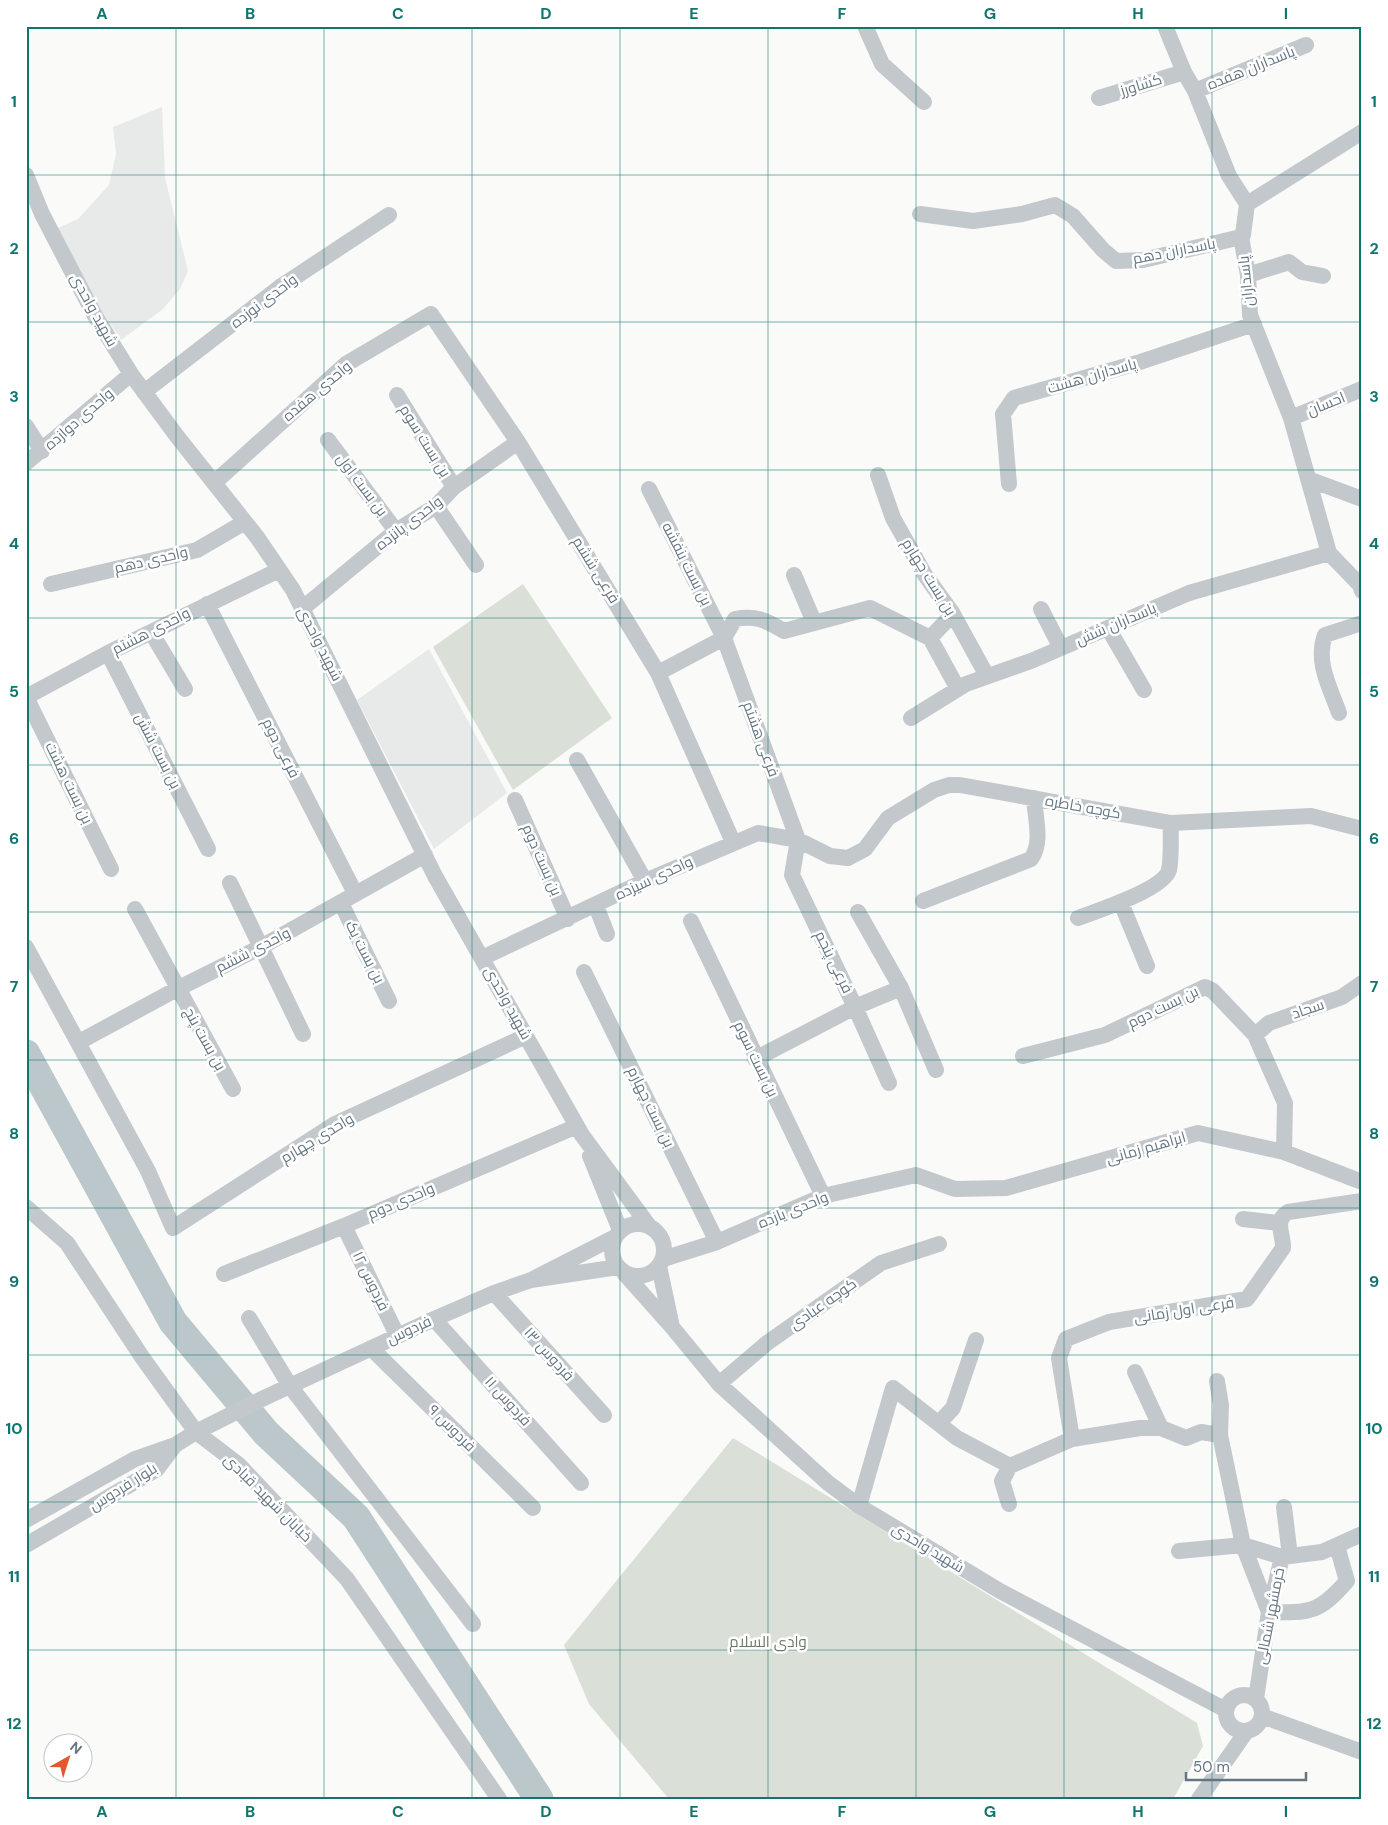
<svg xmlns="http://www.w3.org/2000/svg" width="1388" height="1825" viewBox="0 0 1388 1825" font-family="'DM Sans',Cairo,sans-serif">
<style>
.built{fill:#e8e9e9}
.green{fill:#dadfd7}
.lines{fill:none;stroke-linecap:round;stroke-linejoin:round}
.river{stroke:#bbc7cb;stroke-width:29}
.minor{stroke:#c3c8cc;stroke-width:16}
.grid{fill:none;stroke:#0f766e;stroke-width:1;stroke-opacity:0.55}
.labels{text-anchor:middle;stroke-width:5;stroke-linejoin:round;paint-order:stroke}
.street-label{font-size:15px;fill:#657683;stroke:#fff}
.park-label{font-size:15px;fill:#687a64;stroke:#fff}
.neatline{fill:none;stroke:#0f766e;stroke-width:2}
.grid-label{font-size:16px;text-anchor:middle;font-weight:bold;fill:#0f766e}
</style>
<rect width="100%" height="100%" fill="#fafaf8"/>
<path class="built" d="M 162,107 L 165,178 L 188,271 L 180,289 L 163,309 L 121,340 L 49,232 L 78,219 L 109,185 L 116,154 L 113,127 Z
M 429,649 L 507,793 L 434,849 L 357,700 Z"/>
<path class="green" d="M 523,584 L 612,718 L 513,790 L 433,647 Z
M 733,1438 L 1197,1723 L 1203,1746 L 1173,1799 L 669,1799 L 589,1704 L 564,1645 Z"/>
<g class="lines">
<path class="river" d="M 26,1054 L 173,1322 L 266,1433 L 356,1517 L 539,1799"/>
<path class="minor" d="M 865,26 L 882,64 L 924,102
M 1165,26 L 1184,72 L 1195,91 L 1229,176 L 1247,204 L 1243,235 L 1241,237 L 1248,275 L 1250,315 L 1291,418 L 1329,553 L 1360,585 L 1362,591
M 1195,91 L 1306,45
M 1099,98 L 1184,72
M 26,175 L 42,214 L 94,314 L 131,374 L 176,435 L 257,537 L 293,590 L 435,876 L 582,1135 L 649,1226
M 1247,204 L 1362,132
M 920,214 L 973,221 L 1022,214 L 1055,205 L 1073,216 L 1103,250 L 1116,261 L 1143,260 L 1241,237
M 1248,275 L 1289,262 L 1302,272 L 1323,276
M 144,392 L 280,287 L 389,215
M 397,395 L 454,487
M 1291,418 L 1362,389
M 26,426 L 42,451
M 328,440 L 396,531
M 26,463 L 131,374
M 878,475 L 893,518 L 925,575 L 953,614 L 987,676
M 1308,479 L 1362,499
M 214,483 L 346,364 L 431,314 L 518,442 L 658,673 L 733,842
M 1009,484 L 1003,414 L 1014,398 L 1137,363 L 1254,324
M 649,489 L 724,638 L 798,840 L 792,875 L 855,1007 L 889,1083
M 436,506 L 476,565
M 794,575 L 814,622
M 51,584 L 197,550 L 245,522
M 207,604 L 355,893
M 303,608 L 396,531 L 436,506 L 454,487 L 518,442
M 1041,609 L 1061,648
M 1108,628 L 1144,690
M 151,632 L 185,689
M 930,638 L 953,614
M 108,653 L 208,849
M 658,673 L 724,638 L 735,619 C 755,615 766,620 784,631 L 870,608 L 930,638 L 958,689
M 26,697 L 108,653 L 279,570
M 26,697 L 111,869
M 1339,713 C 1330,687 1315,662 1325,635 L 1362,623
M 911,718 L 966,684 L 1031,661 L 1189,593 L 1329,553
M 577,760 L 645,881
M 515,800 L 568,919
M 230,883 L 303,1034
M 923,901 L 1031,859 C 1043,843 1035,817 1034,798
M 341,903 L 389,1001
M 1121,903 L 1147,966
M 596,906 L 607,934
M 135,909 L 233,1089
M 858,912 L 901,988 L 936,1070
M 1078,918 C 1097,911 1164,889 1169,870 C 1172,856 1170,838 1171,823
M 691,921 L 823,1196
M 26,947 L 148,1171 L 173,1228 L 335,1124 L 526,1036
M 482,958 L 645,881 L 758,833 L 798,840 L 830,856 L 848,858 L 865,849 L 888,818 L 934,790 L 949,785 L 960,785 L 1171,823 L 1311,816 L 1362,829
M 584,972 L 717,1242
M 1255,1035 L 1269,1023 L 1342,997 L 1362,983
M 79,1042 L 177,989 L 261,947 L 425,855
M 1023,1056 L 1105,1035 L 1205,987 L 1213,991 L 1255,1035 L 1285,1103 L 1284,1152
M 755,1059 L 855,1007 L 901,988
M 590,1156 L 620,1230
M 26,1207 L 67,1243 L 142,1357 L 196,1432 L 238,1464 L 347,1579 L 499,1799
M 1243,1219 L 1279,1223
M612 1250a26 26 0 1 1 52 0a26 26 0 1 1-52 0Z
M 344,1226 L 397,1335
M 615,1237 L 531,1280 L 618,1267
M 663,1259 L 717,1242 L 823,1196 L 916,1175 L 955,1189 L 1006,1188 L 1198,1133 L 1284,1152 L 1362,1182
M 624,1273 L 672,1327 L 659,1266
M 224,1274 L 344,1226 L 577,1126
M 494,1293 L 604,1415
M 249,1318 L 290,1386 L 473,1624
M 434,1319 L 581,1483
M 672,1327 L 719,1384 L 828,1483 L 859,1506 L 1000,1591 L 1226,1710
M 371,1348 L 533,1508
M 1135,1372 L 1161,1428
M 1217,1381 L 1221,1405 L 1220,1435
M 719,1384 L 767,1343 L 881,1263 L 939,1244
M 939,1423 L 953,1408 L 976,1340
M 1072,1439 L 1059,1358 L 1066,1339 L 1109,1322 L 1247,1299 L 1283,1248 C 1284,1235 1273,1221 1288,1212 L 1362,1201
M 1009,1504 L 1002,1481 L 1010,1466
M 859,1506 L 893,1388 L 957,1438 L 1010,1466 L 1072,1439 L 1140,1428 L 1161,1428 L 1186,1438 L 1201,1432 L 1220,1435 L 1243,1545 L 1269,1612 C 1310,1613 1319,1613 1347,1581 L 1337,1546
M 1284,1507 L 1290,1556
M 26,1520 L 135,1459 L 175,1445 L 196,1432 L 264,1398 L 434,1319 L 494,1293 L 531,1280
M 26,1545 L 157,1469 L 175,1445
M 1179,1551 L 1243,1545 L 1282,1557
M1226 1713a18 18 0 1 1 36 0a18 18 0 1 1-36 0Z
M 1256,1699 L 1269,1612 L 1282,1557 L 1322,1552 L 1362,1534
M 1262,1716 L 1362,1752
M 1199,1799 L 1246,1732"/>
</g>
<path class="grid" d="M 176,26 L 176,1799M 324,26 L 324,1799M 472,26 L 472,1799M 620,26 L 620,1799M 768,26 L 768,1799M 916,26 L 916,1799M 1064,26 L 1064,1799M 1212,26 L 1212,1799M 26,175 L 1362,175M 26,322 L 1362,322M 26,470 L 1362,470M 26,618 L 1362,618M 26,765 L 1362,765M 26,912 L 1362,912M 26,1060 L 1362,1060M 26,1208 L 1362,1208M 26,1355 L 1362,1355M 26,1502 L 1362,1502M 26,1650 L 1362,1650"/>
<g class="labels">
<g class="street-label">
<text transform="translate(1251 68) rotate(-22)" y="5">پاسداران هفده</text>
<text transform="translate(1141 85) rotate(-17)" y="5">کشاورز</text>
<text transform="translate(1174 251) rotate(-11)" y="5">پاسداران دهم</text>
<text transform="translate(1246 281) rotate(-96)" y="5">پاسداران</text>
<text transform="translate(264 301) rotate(-37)" y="5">واحدی نوزده</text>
<text transform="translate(94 310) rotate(61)" y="5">شهید واحدی</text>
<text transform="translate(1092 376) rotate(-16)" y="5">پاسداران هشت</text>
<text transform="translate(317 391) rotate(-40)" y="5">واحدی هفده</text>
<text transform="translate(1326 404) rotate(-22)" y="5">احسان</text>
<text transform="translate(79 419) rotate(-41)" y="5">واحدی دوازده</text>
<text transform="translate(425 441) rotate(58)" y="5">بن بست سوم</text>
<text transform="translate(362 485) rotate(53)" y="5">بن بست اول</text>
<text transform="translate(409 523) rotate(-37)" y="5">واحدی پانزده</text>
<text transform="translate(151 560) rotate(-13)" y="5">واحدی دهم</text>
<text transform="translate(687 564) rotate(63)" y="5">بن بست بنفشه</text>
<text transform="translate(596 570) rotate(58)" y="5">فرعی ششم</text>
<text transform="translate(929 577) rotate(58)" y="5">بن بست چهارم</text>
<text transform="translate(1116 624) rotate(-23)" y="5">پاسداران شش</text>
<text transform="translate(151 631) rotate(-27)" y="5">واحدی هشتم</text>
<text transform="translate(320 644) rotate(63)" y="5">شهید واحدی</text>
<text transform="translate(761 739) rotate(70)" y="5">فرعی هشتم</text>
<text transform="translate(281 748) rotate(63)" y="5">فرعی دوم</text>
<text transform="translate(158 751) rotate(63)" y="5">بن بست شش</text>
<text transform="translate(69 783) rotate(64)" y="5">بن بست هشت</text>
<text transform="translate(1083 807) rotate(10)" y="5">كوچه خاطره</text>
<text transform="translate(542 860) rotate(66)" y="5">بن بست دوم</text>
<text transform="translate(654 878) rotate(-25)" y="5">واحدی سیزده</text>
<text transform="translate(253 950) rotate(-27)" y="5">واحدی ششم</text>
<text transform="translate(365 952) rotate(63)" y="5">بن بست یک</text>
<text transform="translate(834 962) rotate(64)" y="5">فرعی پنجم</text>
<text transform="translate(508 1003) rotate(61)" y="5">شهید واحدی</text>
<text transform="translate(1163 1007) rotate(-26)" y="5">بن بست دوم</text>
<text transform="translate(1308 1009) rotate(-19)" y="5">سجاد</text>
<text transform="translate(205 1039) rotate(61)" y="5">بن بست پنج</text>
<text transform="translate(756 1059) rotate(64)" y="5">بن بست سوم</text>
<text transform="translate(651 1107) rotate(64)" y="5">بن بست چهارم</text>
<text transform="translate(317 1138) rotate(-31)" y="5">واحدی چهارم</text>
<text transform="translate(1146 1148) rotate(-16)" y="5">ابراهیم زمانی</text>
<text transform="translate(401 1201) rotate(-23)" y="5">واحدی دوم</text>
<text transform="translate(793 1210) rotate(-22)" y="5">واحدی یازده</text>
<text transform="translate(371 1281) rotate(64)" y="5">فردوس ۱۲</text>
<text transform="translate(823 1304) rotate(-35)" y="5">کوچه عبادی</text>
<text transform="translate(1184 1310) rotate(-9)" y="5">فرعی اول زمانی</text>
<text transform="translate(409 1330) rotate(-25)" y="5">فردوس</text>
<text transform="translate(549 1354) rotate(48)" y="5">فردوس ۱۳</text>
<text transform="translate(508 1401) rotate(48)" y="5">فردوس ۱۱</text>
<text transform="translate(452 1428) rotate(45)" y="5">فردوس ۹</text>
<text transform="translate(123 1487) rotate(-32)" y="5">بلوار فردوس</text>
<text transform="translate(268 1498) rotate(45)" y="5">خیابان شهید قبادی</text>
<text transform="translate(928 1548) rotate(31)" y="5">شهید واحدی</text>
<text transform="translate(1270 1616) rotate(-79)" y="5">خرمشهر شمالی</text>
</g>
<g class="park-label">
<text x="768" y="1647">وادی السلام</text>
</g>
</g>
<rect width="1388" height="1825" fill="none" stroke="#ffffff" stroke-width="55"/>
<g transform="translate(68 1758) rotate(39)"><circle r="24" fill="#ffffff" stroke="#c1c8cd"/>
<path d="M0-4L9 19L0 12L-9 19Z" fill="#e4572e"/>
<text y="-8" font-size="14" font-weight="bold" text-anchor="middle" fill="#657683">N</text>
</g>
<path d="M1186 1772v8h120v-8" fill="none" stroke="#657683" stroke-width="2.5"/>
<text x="1193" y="1772" font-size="15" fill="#657683" stroke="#ffffff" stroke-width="4" paint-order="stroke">50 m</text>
<rect x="28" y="28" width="1332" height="1770" class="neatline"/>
<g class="grid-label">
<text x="102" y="19">A</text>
<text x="250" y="19">B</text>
<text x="398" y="19">C</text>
<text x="546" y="19">D</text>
<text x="694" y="19">E</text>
<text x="842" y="19">F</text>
<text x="990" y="19">G</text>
<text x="1138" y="19">H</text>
<text x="1286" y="19">I</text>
<text x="14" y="107">1</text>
<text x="1374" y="107">1</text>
<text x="14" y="254">2</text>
<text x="1374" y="254">2</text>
<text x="14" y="402">3</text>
<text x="1374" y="402">3</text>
<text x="14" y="549">4</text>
<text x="1374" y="549">4</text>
<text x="14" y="697">5</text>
<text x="1374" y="697">5</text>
<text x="14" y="844">6</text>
<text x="1374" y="844">6</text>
<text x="14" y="992">7</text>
<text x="1374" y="992">7</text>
<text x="14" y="1139">8</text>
<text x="1374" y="1139">8</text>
<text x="14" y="1287">9</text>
<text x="1374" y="1287">9</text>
<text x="14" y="1434">10</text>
<text x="1374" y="1434">10</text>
<text x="14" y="1582">11</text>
<text x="1374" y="1582">11</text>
<text x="14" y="1729">12</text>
<text x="1374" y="1729">12</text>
<text x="102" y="1817">A</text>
<text x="250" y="1817">B</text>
<text x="398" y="1817">C</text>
<text x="546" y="1817">D</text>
<text x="694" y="1817">E</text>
<text x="842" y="1817">F</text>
<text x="990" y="1817">G</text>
<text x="1138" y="1817">H</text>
<text x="1286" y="1817">I</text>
</g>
</svg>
